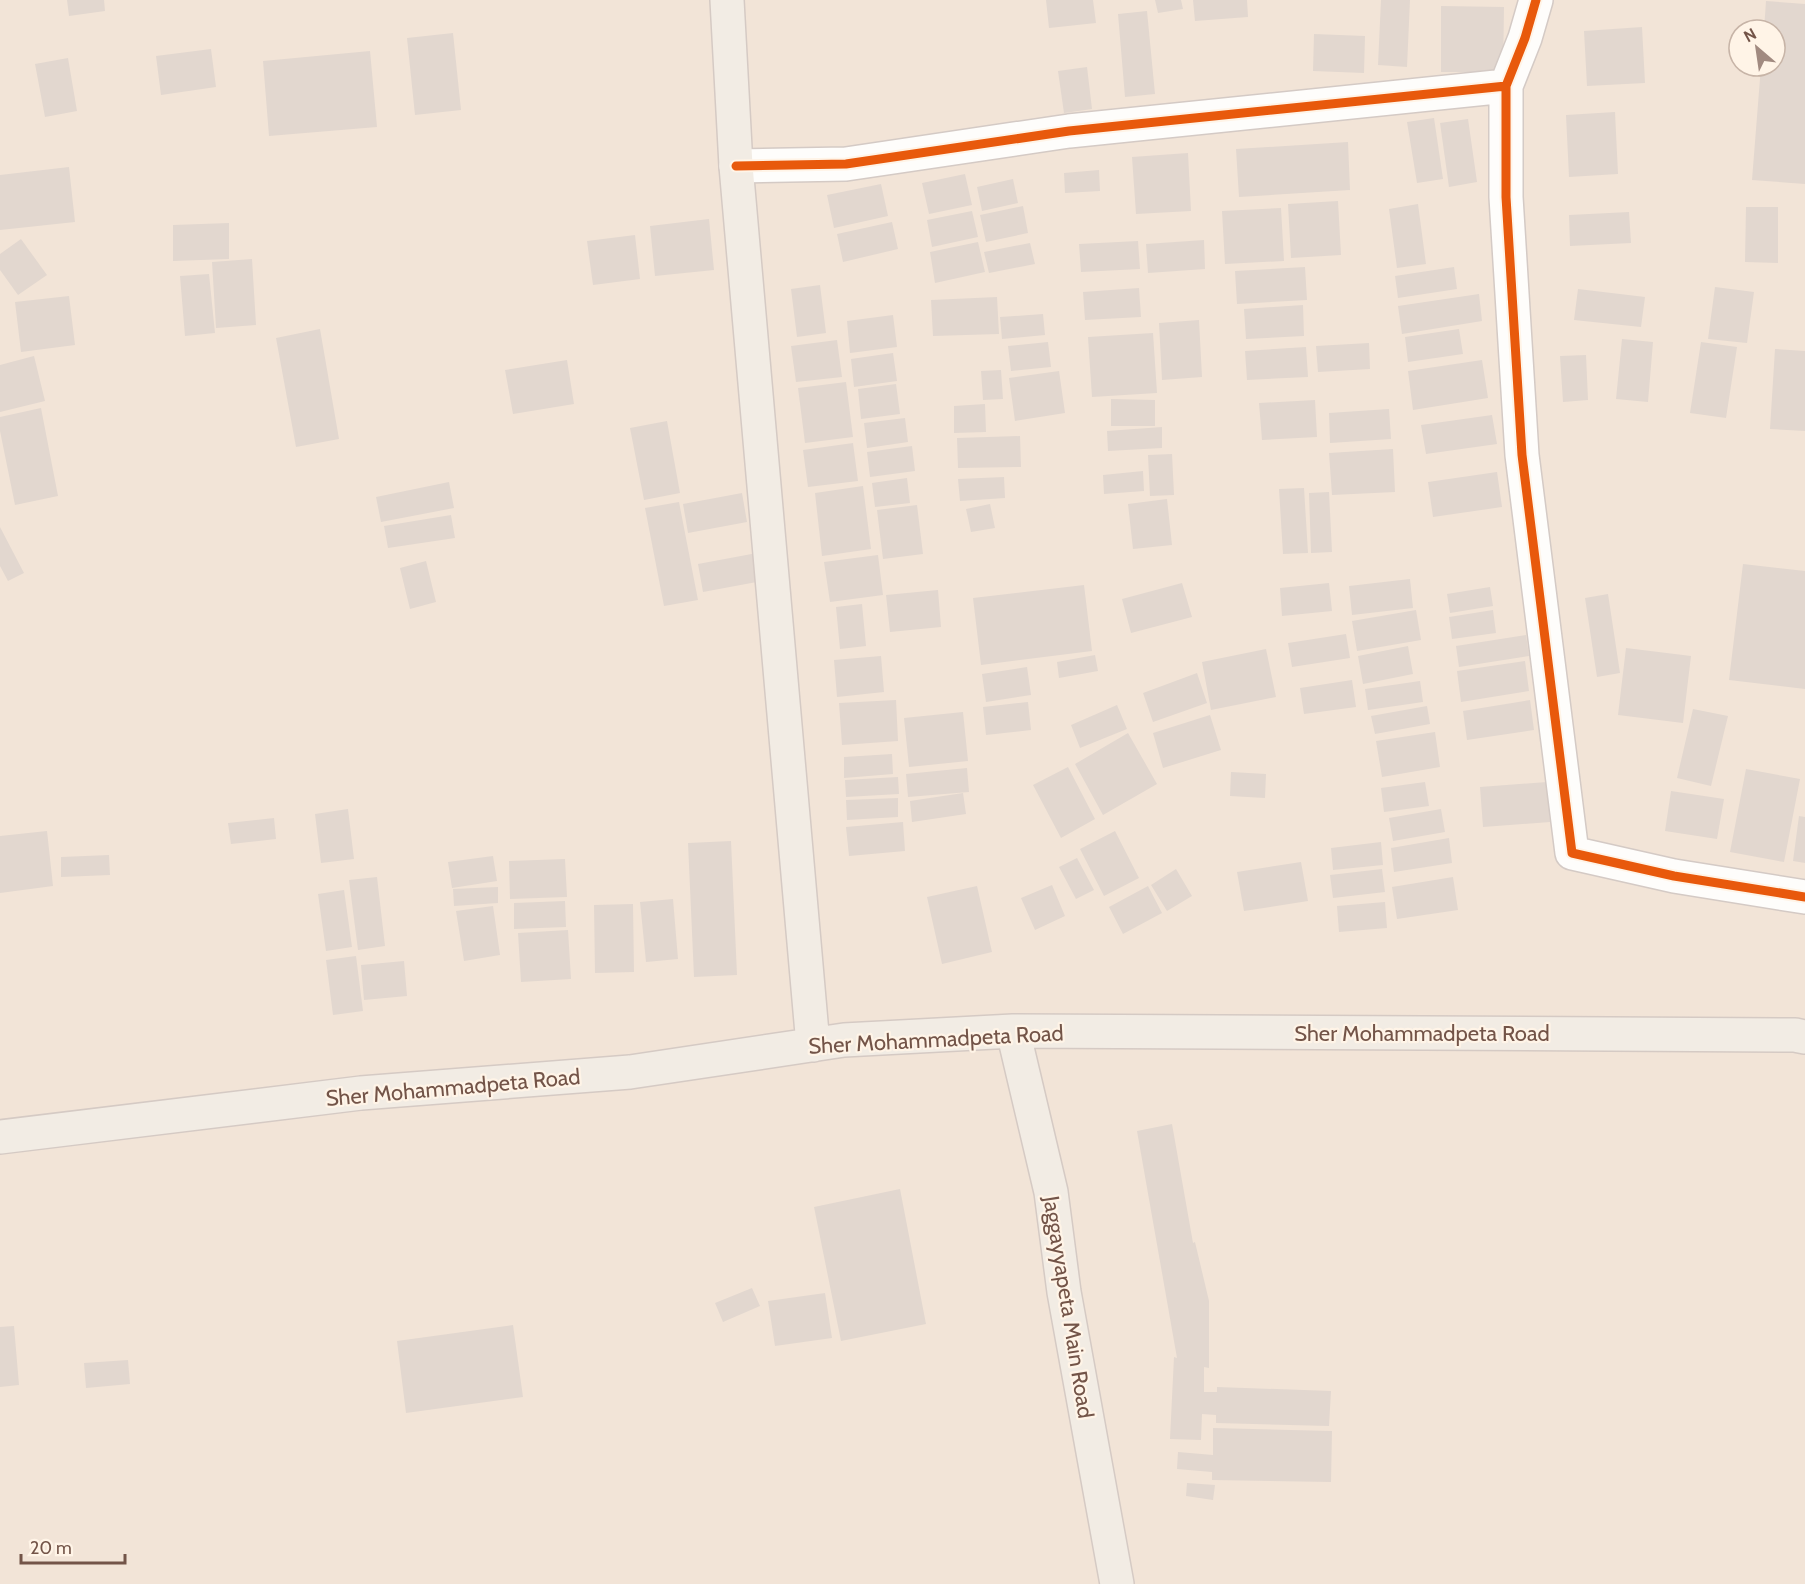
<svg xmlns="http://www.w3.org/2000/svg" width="1805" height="1584" viewBox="0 0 1805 1584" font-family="Cabin,sans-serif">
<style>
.residential{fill:#f2e4d7;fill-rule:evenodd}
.building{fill:#e2d7cf}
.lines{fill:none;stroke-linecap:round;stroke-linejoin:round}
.minor-casing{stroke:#d4cac5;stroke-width:36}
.major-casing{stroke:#d5cac4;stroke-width:36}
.minor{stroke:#fefdfb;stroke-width:33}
.major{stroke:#f2ece4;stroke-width:33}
.cycleway-casing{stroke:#fff4e7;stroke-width:13}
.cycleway{stroke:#e8590c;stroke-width:9}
.labels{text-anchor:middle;stroke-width:4.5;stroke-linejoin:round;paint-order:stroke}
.street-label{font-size:22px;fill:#735448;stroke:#fff4e7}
</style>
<rect width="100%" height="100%" fill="#f6efe7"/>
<path class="residential" d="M 0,0 L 1805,0 L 1805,1584 L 0,1584 ZM 1739,30 L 1775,30 L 1775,66 L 1739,66 Z"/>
<path class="building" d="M 67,0 L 104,0 L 105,11 L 69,16 Z
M 1046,0 L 1093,0 L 1096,23 L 1049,28 Z
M 1155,0 L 1181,0 L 1183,9 L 1158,13 Z
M 1193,0 L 1247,0 L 1248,17 L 1195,21 Z
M 1381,0 L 1410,0 L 1407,67 L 1378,65 Z
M 1766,1 L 1805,4 L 1805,184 L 1752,180 L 1761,66 L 1775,66 L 1775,30 L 1764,30 Z
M 1441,6 L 1504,7 L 1503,72 L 1441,72 Z
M 1147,11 L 1155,94 L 1125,97 L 1118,14 Z
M 1642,27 L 1645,83 L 1587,86 L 1584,31 Z
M 453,33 L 461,110 L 415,115 L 407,38 Z
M 1314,34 L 1365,36 L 1364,73 L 1313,71 Z
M 211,49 L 216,87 L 161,95 L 156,56 Z
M 370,51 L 377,127 L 269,136 L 263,61 Z
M 68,58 L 77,111 L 45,117 L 35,64 Z
M 1087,67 L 1092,109 L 1064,113 L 1058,71 Z
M 1615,112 L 1618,174 L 1569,177 L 1566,115 Z
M 1434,118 L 1443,179 L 1417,183 L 1407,122 Z
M 1468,119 L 1477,182 L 1449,187 L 1440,123 Z
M 1348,142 L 1350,190 L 1239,197 L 1236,149 Z
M 1188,153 L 1191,211 L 1136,214 L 1132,157 Z
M 69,167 L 75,222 L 0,230 L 0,175 Z
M 1099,170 L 1100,191 L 1065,193 L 1064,173 Z
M 965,174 L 972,205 L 929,214 L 922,183 Z
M 1013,179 L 1018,203 L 982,211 L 977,187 Z
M 881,184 L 888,216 L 834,228 L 827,195 Z
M 1338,201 L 1341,255 L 1291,258 L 1288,204 Z
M 1418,204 L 1426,264 L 1397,268 L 1389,209 Z
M 1023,206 L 1028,233 L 986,242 L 980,215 Z
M 1746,207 L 1778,207 L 1778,263 L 1745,262 Z
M 1281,208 L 1284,261 L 1225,264 L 1222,211 Z
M 972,211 L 978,237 L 932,247 L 927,220 Z
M 1629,212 L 1631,243 L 1570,246 L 1569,215 Z
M 709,219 L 714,270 L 655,276 L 650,226 Z
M 892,222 L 898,249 L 843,262 L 837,234 Z
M 229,223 L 229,259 L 173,261 L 173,225 Z
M 635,235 L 640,279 L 593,285 L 587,241 Z
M 21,239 L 47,275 L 18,295 L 0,270 L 0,254 Z
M 1204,240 L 1205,269 L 1148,273 L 1146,244 Z
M 1138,241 L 1140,269 L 1081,272 L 1079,244 Z
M 978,242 L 985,272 L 935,283 L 930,252 Z
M 1030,243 L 1035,264 L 989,273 L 984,252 Z
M 252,259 L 256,325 L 216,328 L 212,262 Z
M 1305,267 L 1307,300 L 1237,304 L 1235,271 Z
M 1454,267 L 1457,289 L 1398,298 L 1395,276 Z
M 209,274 L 215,333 L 185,336 L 180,276 Z
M 820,285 L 826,333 L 797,337 L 791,289 Z
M 1715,287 L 1754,292 L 1747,343 L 1708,339 Z
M 1139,288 L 1141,317 L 1085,320 L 1083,292 Z
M 1578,289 L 1645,297 L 1641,327 L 1574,320 Z
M 1479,294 L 1482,321 L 1402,334 L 1398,306 Z
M 69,296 L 75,345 L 21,352 L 15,302 Z
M 997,297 L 999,334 L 933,336 L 931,300 Z
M 1303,305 L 1304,336 L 1246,339 L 1244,309 Z
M 1043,314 L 1045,335 L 1002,339 L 1000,317 Z
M 893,315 L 897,347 L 850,353 L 847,321 Z
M 1199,320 L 1202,377 L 1162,380 L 1159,323 Z
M 320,329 L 339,439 L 296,447 L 276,338 Z
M 1459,329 L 1463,354 L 1408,362 L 1405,337 Z
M 1153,333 L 1157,393 L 1092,397 L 1088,337 Z
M 1622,339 L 1653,342 L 1648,402 L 1616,399 Z
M 837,340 L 842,377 L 796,382 L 791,346 Z
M 1048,342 L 1051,367 L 1011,371 L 1008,346 Z
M 1701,342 L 1737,347 L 1726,418 L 1690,413 Z
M 1369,343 L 1370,369 L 1318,372 L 1316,346 Z
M 1306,347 L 1308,377 L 1247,380 L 1245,351 Z
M 1775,349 L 1805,351 L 1805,431 L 1770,429 Z
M 893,353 L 897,381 L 854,387 L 851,359 Z
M 1586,355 L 1588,400 L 1563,402 L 1560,356 Z
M 34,356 L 45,401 L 0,412 L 0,365 Z
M 567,360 L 574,404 L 513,414 L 505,370 Z
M 1482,360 L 1488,398 L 1413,410 L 1408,371 Z
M 1001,370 L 1003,399 L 983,400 L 981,371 Z
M 1059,371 L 1065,413 L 1015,421 L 1009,378 Z
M 846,382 L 853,437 L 805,443 L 798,388 Z
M 896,384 L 900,414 L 861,419 L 858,389 Z
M 1111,399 L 1155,400 L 1155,426 L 1111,426 Z
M 1315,400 L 1317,437 L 1262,440 L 1259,403 Z
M 985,404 L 986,432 L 954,433 L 954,406 Z
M 41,408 L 58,496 L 15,505 L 0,431 L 0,417 Z
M 1389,409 L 1391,439 L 1330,443 L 1329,413 Z
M 1492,415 L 1497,444 L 1426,454 L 1421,425 Z
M 905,418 L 908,442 L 867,448 L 864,423 Z
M 667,421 L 680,493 L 644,500 L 630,428 Z
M 1162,427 L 1162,448 L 1108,451 L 1107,431 Z
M 1020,436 L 1021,467 L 958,468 L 957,438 Z
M 853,443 L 858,481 L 808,487 L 803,450 Z
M 912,446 L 915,471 L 870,477 L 867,452 Z
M 1393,449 L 1395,492 L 1332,495 L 1329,453 Z
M 1172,454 L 1174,495 L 1150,496 L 1148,455 Z
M 1143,471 L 1144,491 L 1104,494 L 1103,475 Z
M 1497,472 L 1502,507 L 1433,517 L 1428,482 Z
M 1004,477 L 1005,498 L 960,501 L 958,479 Z
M 907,478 L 910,503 L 875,507 L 872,483 Z
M 449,482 L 454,508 L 381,522 L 376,497 Z
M 863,486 L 871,549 L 822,556 L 815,493 Z
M 1304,488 L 1308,553 L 1283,554 L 1279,489 Z
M 1329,492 L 1332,552 L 1311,553 L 1309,493 Z
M 742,493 L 747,522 L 688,533 L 683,504 Z
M 1167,499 L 1172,545 L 1133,549 L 1128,504 Z
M 679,502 L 698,600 L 664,606 L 645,508 Z
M 990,504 L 995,528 L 971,532 L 966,509 Z
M 917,505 L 923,554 L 883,559 L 877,510 Z
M 451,515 L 455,538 L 388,548 L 384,526 Z
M 0,527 L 24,573 L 8,581 L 0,566 Z
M 757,553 L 762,581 L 703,592 L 698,564 Z
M 878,555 L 883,595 L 830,602 L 824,562 Z
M 426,561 L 436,602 L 410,609 L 400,568 Z
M 1743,564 L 1805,571 L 1805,689 L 1729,680 Z
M 1410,579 L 1413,608 L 1352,615 L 1349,586 Z
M 1182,583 L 1192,617 L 1131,633 L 1122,599 Z
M 1329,583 L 1332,611 L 1282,616 L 1280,588 Z
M 1084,585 L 1092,651 L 981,665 L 973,598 Z
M 1490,587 L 1493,606 L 1450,613 L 1447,594 Z
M 938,590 L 941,627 L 890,632 L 886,595 Z
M 1608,594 L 1620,673 L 1597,677 L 1585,598 Z
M 862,604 L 866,646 L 840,649 L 836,607 Z
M 1416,610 L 1421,640 L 1357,651 L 1352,621 Z
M 1493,610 L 1496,633 L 1452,639 L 1449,617 Z
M 1346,634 L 1350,658 L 1292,667 L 1288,643 Z
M 1526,635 L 1529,656 L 1459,667 L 1456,646 Z
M 1408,646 L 1413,674 L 1363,684 L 1358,656 Z
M 1626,648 L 1691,656 L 1683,723 L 1618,715 Z
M 1266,649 L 1276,697 L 1211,710 L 1202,662 Z
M 1095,655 L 1098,671 L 1059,678 L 1057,662 Z
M 881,656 L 884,692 L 837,697 L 834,660 Z
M 1525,661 L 1529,691 L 1461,702 L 1457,671 Z
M 1027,667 L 1031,695 L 986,702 L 982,674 Z
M 1197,673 L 1207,703 L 1153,722 L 1143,693 Z
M 1352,680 L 1356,707 L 1304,714 L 1300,688 Z
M 1420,681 L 1423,702 L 1368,710 L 1365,689 Z
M 896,700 L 898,741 L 842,745 L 839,703 Z
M 1530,700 L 1534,730 L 1467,740 L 1463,711 Z
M 1028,702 L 1031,730 L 986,735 L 983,707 Z
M 1117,705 L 1127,729 L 1080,748 L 1071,725 Z
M 1427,706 L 1430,724 L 1375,734 L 1371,716 Z
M 1693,709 L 1728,716 L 1711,786 L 1677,778 Z
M 963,712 L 968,761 L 909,767 L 904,718 Z
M 1210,715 L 1221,750 L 1163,768 L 1153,733 Z
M 1435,732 L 1440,767 L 1382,777 L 1376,741 Z
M 1128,733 L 1157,784 L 1103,815 L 1075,764 Z
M 892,754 L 893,774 L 844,778 L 844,757 Z
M 1068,767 L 1095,819 L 1061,838 L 1033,785 Z
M 967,768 L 969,792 L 908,797 L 906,774 Z
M 1746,769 L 1800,779 L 1784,862 L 1730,852 Z
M 1231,772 L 1266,774 L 1265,798 L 1230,796 Z
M 898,777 L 899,794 L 846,797 L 845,780 Z
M 1425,782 L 1429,806 L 1384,812 L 1381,788 Z
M 1547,782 L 1550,822 L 1483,827 L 1480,787 Z
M 1671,791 L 1724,799 L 1717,839 L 1665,831 Z
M 963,793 L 966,814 L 912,822 L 910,801 Z
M 898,798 L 898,817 L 847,820 L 846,800 Z
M 348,809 L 354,859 L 321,863 L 315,814 Z
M 1441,809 L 1445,832 L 1393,841 L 1389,818 Z
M 1799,816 L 1805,817 L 1805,863 L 1793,861 Z
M 274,818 L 276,839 L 231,844 L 228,823 Z
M 903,822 L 905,851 L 849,856 L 846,827 Z
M 47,831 L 53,886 L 0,893 L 0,836 Z
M 1115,831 L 1139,878 L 1104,896 L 1080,849 Z
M 1449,838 L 1452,863 L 1394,872 L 1391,848 Z
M 731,841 L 737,975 L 694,977 L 688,843 Z
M 1381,842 L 1383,865 L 1333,870 L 1331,848 Z
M 109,855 L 110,875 L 61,877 L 61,857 Z
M 493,856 L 497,881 L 452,888 L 448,862 Z
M 1077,858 L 1094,890 L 1076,899 L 1059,867 Z
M 565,859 L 567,897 L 510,899 L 509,861 Z
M 1301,862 L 1308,901 L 1244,911 L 1237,872 Z
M 1176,869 L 1192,896 L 1167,911 L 1151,885 Z
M 1382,869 L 1385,892 L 1333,898 L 1330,875 Z
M 377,877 L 385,946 L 358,950 L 349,880 Z
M 1453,877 L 1458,910 L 1397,919 L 1392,887 Z
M 1052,885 L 1065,916 L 1035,930 L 1021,898 Z
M 977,886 L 992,952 L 942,964 L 927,897 Z
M 1148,886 L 1162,913 L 1123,934 L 1109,907 Z
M 498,887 L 498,903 L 454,906 L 453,889 Z
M 344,890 L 352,947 L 326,951 L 318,894 Z
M 673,899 L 678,959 L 646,962 L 640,902 Z
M 565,901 L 566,927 L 514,929 L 514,903 Z
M 1385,902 L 1387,928 L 1339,932 L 1337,906 Z
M 633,904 L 634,972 L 595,973 L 594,905 Z
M 493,906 L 500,955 L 464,961 L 456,911 Z
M 568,930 L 571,979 L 521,982 L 518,933 Z
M 356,956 L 363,1011 L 333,1015 L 326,960 Z
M 404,961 L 407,996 L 364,1000 L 361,965 Z
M 1172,1124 L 1193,1243 L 1195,1242 L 1209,1301 L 1209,1368 L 1204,1367 L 1204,1392 L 1217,1392 L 1217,1387 L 1331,1391 L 1329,1426 L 1216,1423 L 1216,1415 L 1202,1414 L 1201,1440 L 1170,1439 L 1174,1357 L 1177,1358 L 1137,1131 Z
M 900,1189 L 926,1324 L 841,1341 L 814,1207 Z
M 752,1288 L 760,1306 L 723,1322 L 715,1303 Z
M 825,1293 L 832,1338 L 775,1346 L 768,1301 Z
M 513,1325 L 523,1397 L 406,1413 L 397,1341 Z
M 14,1326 L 19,1385 L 0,1387 L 0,1327 Z
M 128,1360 L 130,1384 L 86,1388 L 84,1363 Z
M 1213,1428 L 1332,1431 L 1331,1482 L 1212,1480 L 1212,1472 L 1177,1469 L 1178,1452 L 1213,1455 Z
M 1187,1483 L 1215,1485 L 1213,1500 L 1186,1496 Z"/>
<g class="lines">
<g class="minor-casing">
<path id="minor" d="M 1536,0 L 1525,38 L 1506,86 L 1506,197 L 1522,455 L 1572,853 L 1674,876 L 1805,897
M 736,166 L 846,164 L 1069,131 L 1506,86"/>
</g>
<g class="major-casing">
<path id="major" d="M 727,0 L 736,166 L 813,1045
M 1013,1031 L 1051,1192 L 1064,1292 L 1117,1584
M 0,1137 L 361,1093 L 630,1072 L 844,1040 L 1013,1031 L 1795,1035 L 1805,1037"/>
</g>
<use href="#minor" class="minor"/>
<use href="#major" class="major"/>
<g class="cycleway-casing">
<path id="cycleway" d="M 1536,0 L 1525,38 L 1506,86 L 1506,197 L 1522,455 L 1572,853 L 1674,876 L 1805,897
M 736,166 L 846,164 L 1069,131 L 1506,86"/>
</g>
<use href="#cycleway" class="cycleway"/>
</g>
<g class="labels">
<g class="street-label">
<text x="1422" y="1041">Sher Mohammadpeta Road</text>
<text transform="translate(936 1039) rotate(-3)" y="8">Sher Mohammadpeta Road</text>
<text transform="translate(453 1087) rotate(-5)" y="8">Sher Mohammadpeta Road</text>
<text transform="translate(1069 1307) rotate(81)" y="8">Jaggayyapeta Main Road</text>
</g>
</g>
<g transform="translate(1757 48) rotate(331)"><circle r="28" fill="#fff4e7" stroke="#c7b4a7" stroke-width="1.5"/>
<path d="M0-4.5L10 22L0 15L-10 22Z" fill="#a18a80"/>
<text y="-9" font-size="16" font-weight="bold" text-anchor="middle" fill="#735448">N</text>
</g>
<path d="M21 1554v9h104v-9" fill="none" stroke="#735448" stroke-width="3"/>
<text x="30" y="1554" font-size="18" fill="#735448" stroke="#fff4e7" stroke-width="4.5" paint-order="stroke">20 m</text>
</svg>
